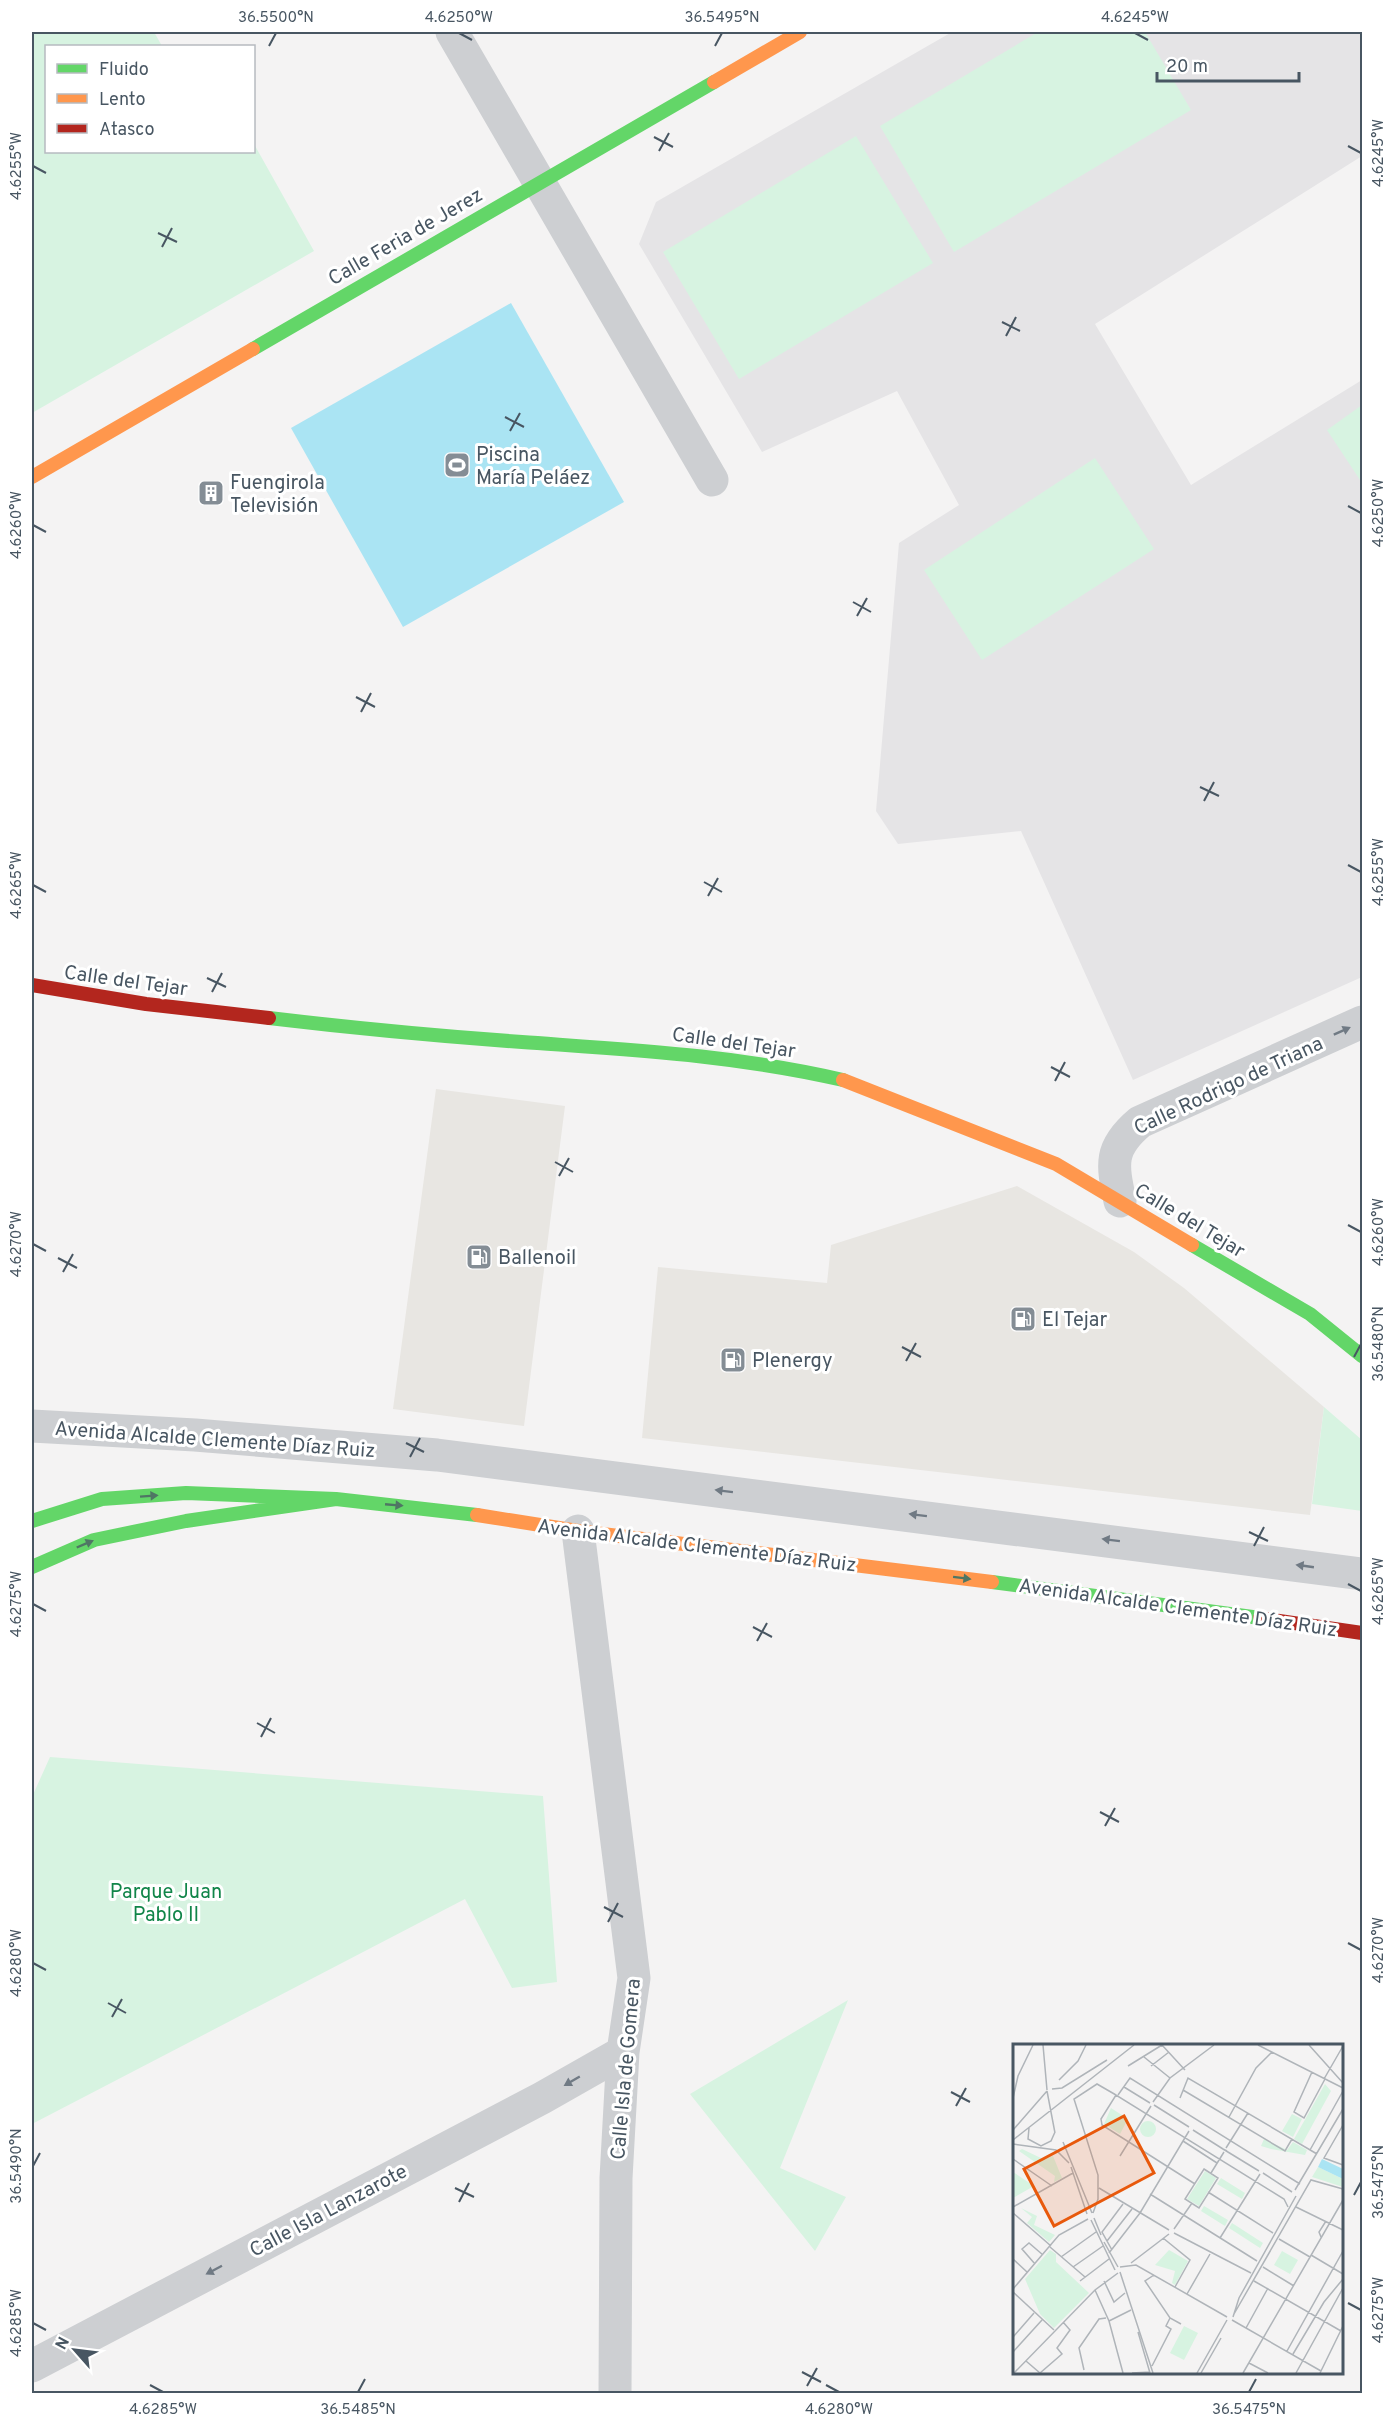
<svg xmlns="http://www.w3.org/2000/svg" width="1394" height="2425" viewBox="0 0 1394 2425" font-family="Overpass,sans-serif">
<style>
.commercial{fill:#e8e6e2}
.education{fill:#e5e4e6}
.green{fill:#d7f3e1}
.water{fill:#aae4f3}
.lines{fill:none;stroke-linecap:round;stroke-linejoin:round}
.street{stroke:#cdcfd2;stroke-width:33}
.fast{stroke:#63d668;stroke-width:14}
.slow{stroke:#ff974d;stroke-width:14}
.jam{stroke:#b3261e;stroke-width:14}
.oneway{fill:#707a84}
.oneway2{fill:#4f7664}
.ticks{fill:none;stroke:#485662;stroke-width:2}
.labels{text-anchor:middle;stroke-width:6;stroke-linejoin:round;paint-order:stroke}
.street-label{font-size:20px;fill:#485662;stroke:#fff}
.poi-label{font-size:20px;fill:#485662;stroke:#fff;text-anchor:start}
.park-label{font-size:20px;fill:#118549;stroke:#fff}
.inset-road{fill:none;stroke:#afb4b9;stroke-width:1.5}
.view{fill:#e8590c;fill-opacity:0.15;stroke:#e8590c;stroke-width:3}
.inset-edge{fill:none;stroke:#485662;stroke-width:3}
.neatline{fill:none;stroke:#485662;stroke-width:2}
.ticks-label{font-size:15px;text-anchor:middle;fill:#485662}
</style>
<rect width="100%" height="100%" fill="#f4f3f3"/>
<path class="commercial" d="M 436,1089 L 565,1106 L 524,1426 L 393,1409 Z
M 1017,1186 L 1134,1252 L 1184,1288 L 1324,1407 L 1310,1515 L 642,1438 L 658,1267 L 827,1283 L 831,1245 Z"/>
<path class="education" d="M 952,32 L 1362,32 L 1362,156 L 1095,324 L 1191,485 L 1362,380 L 1362,977 L 1133,1080 L 1021,831 L 898,844 L 876,811 L 899,543 L 959,505 L 897,391 L 762,452 L 639,244 L 656,202 Z"/>
<path class="green" d="M 32,32 L 154,32 L 162,46 L 46,46 L 46,152 L 254,152 L 254,144 L 314,251 L 32,413 Z
M 1038,32 L 1145,32 L 1191,110 L 954,252 L 880,126 Z
M 856,136 L 933,263 L 739,379 L 663,252 Z
M 1362,405 L 1362,483 L 1327,430 Z
M 1095,458 L 1154,549 L 982,660 L 924,570 Z
M 1324,1407 L 1362,1440 L 1362,1511 L 1312,1504 Z
M 50,1757 L 543,1796 L 557,1982 L 512,1988 L 465,1899 L 32,2124 L 32,1797 Z
M 848,2000 L 780,2168 L 846,2197 L 815,2251 L 690,2094 Z"/>
<path class="water" d="M 511,303 L 624,502 L 403,627 L 291,428 Z"/>
<g class="lines">
<path class="street" d="M 452,32 L 712,480
M 1120,1201 C 1112,1164 1109,1148 1140,1122 L 1362,1022
M 32,1426 L 195,1435 L 437,1455 L 1362,1574
M 578,1531 L 634,1978 L 623,2052 L 616,2178 L 615,2394
M 32,2366 L 542,2098 L 623,2052"/>
<path class="fast" d="M 253,349 L 714,82
M 269,1018 C 353,1028 438,1036 522,1042 C 632,1050 735,1055 843,1080
M 1192,1245 L 1310,1314 L 1362,1356
M 32,1521 L 102,1499 L 186,1493 L 336,1499 L 477,1515
M 32,1567 L 94,1540 L 186,1521 L 336,1499
M 992,1582 L 1260,1618"/>
<path class="slow" d="M 714,82 L 800,32
M 32,477 L 253,349
M 843,1080 L 1056,1164 L 1192,1245
M 477,1515 L 578,1531 L 992,1582"/>
<path class="jam" d="M 32,985 L 146,1004 L 269,1018
M 1260,1618 L 1362,1633"/>
</g>
<defs><path id="oneway-solid" d="M-6-.8H1V-3.2L6.5 0L1 3.2V.8H-6Z" transform="scale(1.5)"/></defs>
<g class="oneway">
<use href="#oneway-solid" transform="translate(1342 1031) rotate(-24)"/>
<use href="#oneway-solid" transform="translate(724 1491) rotate(-173)"/>
<use href="#oneway-solid" transform="translate(918 1515) rotate(-173)"/>
<use href="#oneway-solid" transform="translate(1111 1540) rotate(-173)"/>
<use href="#oneway-solid" transform="translate(1305 1566) rotate(-172)"/>
<use href="#oneway-solid" transform="translate(572 2081) rotate(150)"/>
<use href="#oneway-solid" transform="translate(214 2270) rotate(152)"/>
</g>
<g class="oneway2">
<use href="#oneway-solid" transform="translate(149 1496) rotate(-4)"/>
<use href="#oneway-solid" transform="translate(394 1505) rotate(5)"/>
<use href="#oneway-solid" transform="translate(85 1544) rotate(-23)"/>
<use href="#oneway-solid" transform="translate(962 1578) rotate(7)"/>
</g>
<path class="ticks" d="M 459,33 L 472,40M 1135,33 L 1148,40M 269,46 L 276,33M 715,46 L 722,33M 654,137 L 673,147M 1348,146 L 1361,153M 659,151 L 669,133M 33,166 L 46,173M 158,233 L 177,242M 162,247 L 172,228M 1002,322 L 1020,331M 1006,336 L 1016,317M 505,417 L 524,427M 510,431 L 520,413M 1348,506 L 1361,513M 33,525 L 46,532M 853,602 L 871,612M 857,616 L 867,598M 356,697 L 375,707M 361,712 L 371,693M 1200,787 L 1219,796M 1204,801 L 1214,782M 1348,865 L 1361,872M 704,882 L 722,892M 33,885 L 46,892M 708,896 L 718,878M 207,978 L 226,987M 212,992 L 222,973M 1051,1067 L 1070,1077M 1055,1081 L 1065,1062M 555,1162 L 573,1172M 559,1176 L 569,1158M 1348,1225 L 1361,1232M 33,1244 L 46,1251M 58,1258 L 77,1268M 63,1272 L 73,1254M 902,1347 L 921,1357M 1354,1357 L 1361,1344M 906,1361 L 916,1343M 406,1443 L 424,1452M 410,1457 L 420,1438M 1249,1532 L 1268,1541M 1254,1546 L 1264,1527M 1348,1584 L 1361,1591M 33,1604 L 46,1611M 753,1627 L 772,1637M 757,1641 L 767,1623M 257,1723 L 275,1733M 261,1737 L 271,1718M 1100,1812 L 1119,1822M 1105,1826 L 1115,1808M 604,1907 L 623,1917M 608,1922 L 618,1903M 1348,1943 L 1361,1950M 33,1963 L 46,1970M 108,2003 L 126,2013M 112,2017 L 122,1999M 951,2092 L 970,2102M 956,2106 L 966,2088M 33,2166 L 40,2153M 455,2188 L 474,2197M 1354,2195 L 1361,2182M 459,2202 L 469,2183M 1348,2303 L 1361,2310M 33,2323 L 46,2330M 802,2372 L 821,2382M 150,2385 L 163,2392M 826,2385 L 839,2392M 807,2386 L 817,2368M 358,2392 L 365,2379M 1249,2392 L 1256,2379"/>
<defs>
<g id="stadium-square" transform="scale(1.35)"><rect x="-9" y="-9" width="18" height="18" rx="4" fill="#848d95" stroke="#fff"/><path d="M0-5a6.5 5 0 1 0 0 10a6.5 5 0 1 0 0-10ZM-3.5-1.8h7v3.6h-7Z" fill="#fff"/></g>
<g id="building-square" transform="scale(1.35)"><rect x="-9" y="-9" width="18" height="18" rx="4" fill="#848d95" stroke="#fff"/><path d="M-4-6H4V6H1V3H-1V6H-4ZM-2.5-4.3h1.7v1.8h-1.7ZM.8-4.3h1.7v1.8H.8ZM-2.5-1h1.7V.8h-1.7ZM.8-1h1.7V.8H.8Z" fill="#fff"/></g>
<g id="fuel-square" transform="scale(1.35)"><rect x="-9" y="-9" width="18" height="18" rx="4" fill="#848d95" stroke="#fff"/><path d="M-5.5-6h7V0h2V4h1.3V-2.5L3-4.5l.8-.8L6-3V5H2.5V1h-1V6h-7ZM-4.2-4.7v3.2H.2V-4.7Z" fill="#fff"/></g>
</defs>
<g fill-rule="evenodd">
<use href="#stadium-square" x="457" y="465"/>
<use href="#building-square" x="211" y="493"/>
<use href="#fuel-square" x="479" y="1257"/>
<use href="#fuel-square" x="1023" y="1319"/>
<use href="#fuel-square" x="733" y="1360"/>
</g>
<g class="labels">
<g class="street-label">
<text transform="translate(405 236) rotate(-30)" y="7">Calle Feria de Jerez</text>
<text transform="translate(126 980) rotate(8)" y="7">Calle del Tejar</text>
<text transform="translate(734 1042) rotate(8)" y="7">Calle del Tejar</text>
<text transform="translate(1228 1085) rotate(-25)" y="7">Calle Rodrigo de Triana</text>
<text transform="translate(1190 1220) rotate(31)" y="7">Calle del Tejar</text>
<text transform="translate(215 1439) rotate(4)" y="7">Avenida Alcalde Clemente Díaz Ruiz</text>
<text transform="translate(697 1545) rotate(7)" y="7">Avenida Alcalde Clemente Díaz Ruiz</text>
<text transform="translate(1178 1607) rotate(8)" y="7">Avenida Alcalde Clemente Díaz Ruiz</text>
<text transform="translate(625 2069) rotate(-85)" y="7">Calle Isla de Gomera</text>
<text transform="translate(328 2210) rotate(-28)" y="7">Calle Isla Lanzarote</text>
</g>
<g class="poi-label">
<text x="476" y="461">Piscina<tspan x="476" dy="23">María Peláez</tspan></text>
<text x="230" y="489">Fuengirola<tspan x="230" dy="23">Televisión</tspan></text>
<text x="498" y="1264">Ballenoil</text>
<text x="1042" y="1326">El Tejar</text>
<text x="752" y="1367">Plenergy</text>
</g>
<g class="park-label">
<text x="166" y="1898">Parque Juan<tspan x="166" dy="23">Pablo II</tspan></text>
</g>
</g>
<g transform="translate(1013 2044)">
<rect width="330" height="330" fill="#f4f3f3"/>
<path d="M 312,40 L 318,47 L 289,100 L 281,95 ZM 98,64 L 115,75 L 107,90 L 91,80 ZM 279,70 L 289,75 L 280,93 L 269,87 ZM127 85a8 8 0 1 1 16 0a8 8 0 1 1-16 0ZM 251,95 L 274,106 L 280,98 L 294,106 L 292,111 L 258,105 L 248,102 ZM 9,105 L 30,115 L 40,112 L 49,134 L 41,138 L 42,132 L 6,107 ZM 305,123 L 330,135 L 330,143 L 299,133 ZM 192,127 L 203,134 L 186,162 L 174,155 ZM 0,128 L 21,142 L 0,154 ZM 208,134 L 232,149 L 229,155 L 204,140 ZM 191,162 L 215,176 L 212,182 L 188,167 ZM 8,164 L 24,172 L 21,181 L 42,191 L 36,198 L 14,179 L 19,173 ZM 219,179 L 250,199 L 247,204 L 216,184 ZM 37,206 L 43,210 L 43,218 L 76,249 L 41,284 L 27,270 L 12,235 ZM 156,206 L 175,217 L 162,241 L 159,239 L 162,227 L 142,221 ZM 269,207 L 285,216 L 277,230 L 261,221 ZM 171,282 L 185,289 L 171,316 L 157,309 Z" fill="#d7f3e1"/>
<path d="M 309,115 L 330,125 L 330,135 L 305,123 Z" fill="#aae4f3"/>
<path class="inset-road" d="M 30,1 L 34,46M 149,1 L 172,26M 245,1 L 330,44M 296,1 L 330,39M 131,13 L 157,34M 115,22 L 149,1M 138,22 L 156,8M 299,28 L 281,68 L 291,74 L 312,35M 311,35 L 330,2M 46,36 L 65,17 L 73,1M 111,43 L 137,59M 39,45 L 49,44 L 94,16M 170,46 L 272,107 L 279,95M 34,47 L 42,89M 105,51 L 117,34 L 287,140M 0,54 L 5,32 L 20,1M 167,54 L 175,34 L 304,110M 140,58 L 157,34 L 201,1M 141,61 L 176,83M 216,73 L 243,24 L 259,8M 330,81 L 311,114 L 330,121M 16,84 L 15,95 L 28,102 L 38,97 L 42,88M 0,86 L 34,47M 180,86 L 210,105M 0,96 L 121,1M 170,97 L 204,119M 50,98 L 79,169M 0,100 L 43,106 L 56,119M 213,104 L 235,69M 297,106 L 330,47M 214,107 L 210,105 L 246,127M 107,112 L 138,62M 0,115 L 39,142M 58,123 L 74,170M 191,125 L 205,134 L 186,164 L 172,155 ZM 198,129 L 211,108M 250,129 L 279,148M 182,140 L 89,81 L 88,75 L 103,51 L 271,155 L 275,163M 86,144 L 156,186M 282,146 L 330,65M 195,148 L 260,189M 137,150 L 244,217M 0,163 L 60,129M 283,163 L 330,186M 0,169 L 38,202M 80,169 L 85,155 L 85,131 L 61,55 L 84,40 L 103,51M 81,174 L 88,191M 78,176 L 102,226M 161,185 L 179,159M 161,189 L 238,229M 308,193 L 306,188 L 313,177M 150,194 L 177,216 L 162,243M 207,194 L 247,130M 266,195 L 297,213M 94,197 L 119,165M 91,198 L 105,223M 37,203 L 72,233M 99,206 L 89,188 L 110,160M 96,209 L 127,169 L 176,87M 298,211 L 330,230M 48,213 L 83,188M 0,215 L 14,228M 118,219 L 156,190M 22,220 L 9,205 L 16,199 L 30,211M 60,223 L 90,202M 107,223 L 123,221 L 214,273M 250,223 L 281,242M 107,228 L 140,329M 141,231 L 132,237 L 157,274 L 168,280M 67,237 L 96,215M 91,237 L 101,258 L 112,249M 241,237 L 328,287M 0,245 L 46,191 L 75,175M 82,246 L 96,277 L 110,329M 0,248 L 41,286M 174,250 L 197,210M 221,270 L 298,136 L 330,145M 220,273 L 226,254 L 283,152M 219,276 L 308,327M 96,277 L 118,266M 233,284 L 255,244M 125,288 L 137,329M 0,293 L 21,269M 274,307 L 330,207M 0,308 L 29,276M 280,310 L 311,258 L 330,235M 13,317 L 27,329 L 49,310 L 44,304 L 57,286 L 50,278M 236,319 L 255,329M 139,322 L 158,285 L 153,282 L 157,274M 71,326 L 66,304 L 86,275 L 93,274M 1,329 L 82,246 L 105,229M 119,329 L 137,328M 184,329 L 214,276M 188,329 L 208,294M 230,329 L 330,156M 283,329 L 330,244M 307,329 L 330,282"/>
<path class="view" d="M 111,72 L 141,129 L 41,182 L 11,125 Z"/>
<rect width="330" height="330" class="inset-edge"/>
</g>
<rect width="1394" height="2425" fill="none" stroke="#ffffff" stroke-width="66"/>
<rect x="45" y="45" width="210" height="108" fill="#ffffff" stroke="#b6bbc0" stroke-width="1.5"/>
<rect x="57" y="64" width="30" height="9" fill="#63d668" stroke="#b6bbc0" stroke-width="1.5"/>
<text x="99" y="75" font-size="18" fill="#485662">Fluido</text>
<rect x="57" y="94" width="30" height="9" fill="#ff974d" stroke="#b6bbc0" stroke-width="1.5"/>
<text x="99" y="105" font-size="18" fill="#485662">Lento</text>
<rect x="57" y="124" width="30" height="9" fill="#b3261e" stroke="#b6bbc0" stroke-width="1.5"/>
<text x="99" y="135" font-size="18" fill="#485662">Atasco</text>
<g transform="translate(75 2350) rotate(298)" stroke="#ffffff" stroke-width="4.5" paint-order="stroke">
<path d="M0-4.5L10 22L0 15L-10 22Z" fill="#485662"/>
<text y="-9" font-size="16" font-weight="bold" text-anchor="middle" fill="#485662">N</text>
</g>
<path d="M1157 72v9h142v-9" fill="none" stroke="#485662" stroke-width="3"/>
<text x="1166" y="72" font-size="18" fill="#485662" stroke="#ffffff" stroke-width="4.5" paint-order="stroke">20 m</text>
<rect x="33" y="33" width="1328" height="2359" class="neatline"/>
<g class="ticks-label">
<text x="276" y="22">36.5500°N</text>
<text x="459" y="22">4.6250°W</text>
<text x="722" y="22">36.5495°N</text>
<text x="1135" y="22">4.6245°W</text>
<text transform="translate(1378 153) rotate(-90)" y="5">4.6245°W</text>
<text transform="translate(16 166) rotate(-90)" y="5">4.6255°W</text>
<text transform="translate(1378 513) rotate(-90)" y="5">4.6250°W</text>
<text transform="translate(16 525) rotate(-90)" y="5">4.6260°W</text>
<text transform="translate(1378 872) rotate(-90)" y="5">4.6255°W</text>
<text transform="translate(16 885) rotate(-90)" y="5">4.6265°W</text>
<text transform="translate(1378 1232) rotate(-90)" y="5">4.6260°W</text>
<text transform="translate(16 1244) rotate(-90)" y="5">4.6270°W</text>
<text transform="translate(1378 1344) rotate(-90)" y="5">36.5480°N</text>
<text transform="translate(1378 1591) rotate(-90)" y="5">4.6265°W</text>
<text transform="translate(16 1604) rotate(-90)" y="5">4.6275°W</text>
<text transform="translate(1378 1950) rotate(-90)" y="5">4.6270°W</text>
<text transform="translate(16 1963) rotate(-90)" y="5">4.6280°W</text>
<text transform="translate(16 2166) rotate(-90)" y="5">36.5490°N</text>
<text transform="translate(1378 2182) rotate(-90)" y="5">36.5475°N</text>
<text transform="translate(1378 2310) rotate(-90)" y="5">4.6275°W</text>
<text transform="translate(16 2323) rotate(-90)" y="5">4.6285°W</text>
<text x="163" y="2414">4.6285°W</text>
<text x="358" y="2414">36.5485°N</text>
<text x="839" y="2414">4.6280°W</text>
<text x="1249" y="2414">36.5475°N</text>
</g>
</svg>
